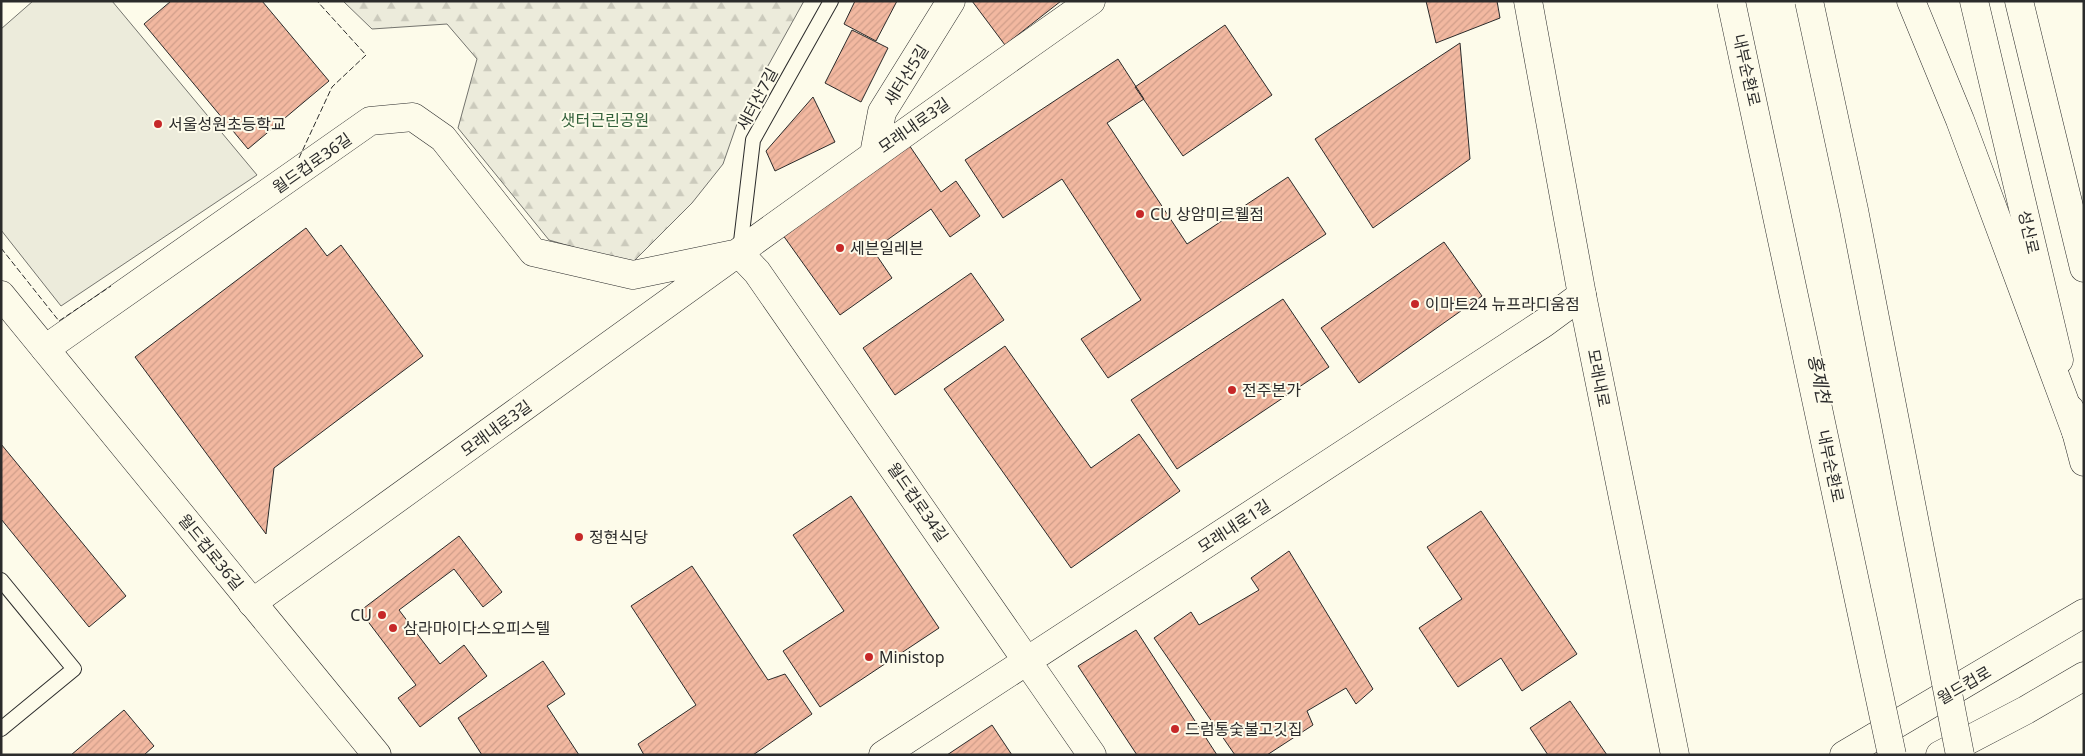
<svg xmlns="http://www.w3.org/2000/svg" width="2085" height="756" viewBox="0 0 2085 756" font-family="'Noto Sans','Noto Sans KR',sans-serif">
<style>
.forest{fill:url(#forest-firs);stroke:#74746e}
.pitch{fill:#ecebdb;stroke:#74746e}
.pier{fill:#fdfbea;stroke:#74746e}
.building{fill:url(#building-hatch);stroke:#2b2b2b}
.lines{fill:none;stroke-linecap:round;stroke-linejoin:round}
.lane-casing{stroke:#2b2b2b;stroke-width:16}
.street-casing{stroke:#2b2b2b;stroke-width:29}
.secondary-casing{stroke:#2b2b2b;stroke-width:29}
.primary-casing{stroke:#2b2b2b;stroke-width:29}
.highway-casing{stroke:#2b2b2b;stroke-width:29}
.lane{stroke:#fdfbea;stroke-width:14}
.street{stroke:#fdfbea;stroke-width:28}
.secondary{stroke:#fdfbea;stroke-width:28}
.primary{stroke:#fdfbea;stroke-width:28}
.highway{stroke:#fdfbea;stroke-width:28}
.highway-bridge-casing{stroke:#2b2b2b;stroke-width:29;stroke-linecap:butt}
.highway-bridge{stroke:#fdfbea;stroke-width:28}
.fence{stroke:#2b2b2b;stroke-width:1;stroke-dasharray:6 2.5;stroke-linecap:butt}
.poi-dot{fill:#c62828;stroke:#fdfbea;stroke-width:2}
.labels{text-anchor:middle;stroke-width:4;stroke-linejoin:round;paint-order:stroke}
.street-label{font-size:16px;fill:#2b2b2b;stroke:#fdfbea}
.park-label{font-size:16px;fill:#34623c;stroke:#fdfbea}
.poi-label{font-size:16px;fill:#2b2b2b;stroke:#fdfbea;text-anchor:start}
.water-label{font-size:18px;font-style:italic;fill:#2b2b2b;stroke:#fdfbea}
</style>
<defs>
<pattern id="forest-firs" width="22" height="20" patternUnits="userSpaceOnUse" patternTransform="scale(1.25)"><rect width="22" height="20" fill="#ecebdb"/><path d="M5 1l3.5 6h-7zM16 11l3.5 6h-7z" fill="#cbcabc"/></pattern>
<pattern id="building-hatch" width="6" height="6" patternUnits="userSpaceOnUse" patternTransform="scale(1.25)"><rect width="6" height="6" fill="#f2b8a0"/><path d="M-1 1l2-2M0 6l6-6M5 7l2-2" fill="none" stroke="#d09e8a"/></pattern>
</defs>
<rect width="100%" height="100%" fill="#fdfbea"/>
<path class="forest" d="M 343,1 L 804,1 L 739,118 L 723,164 L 692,203 L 631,264 L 549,240 L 458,128 L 477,59 L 447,24 L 372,29 Z"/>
<path class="pitch" d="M 33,1 L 112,1 L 257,175 L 61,306 L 1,230 L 1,29 Z"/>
<path class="pier" d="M 1723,1 L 1813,1 L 1971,755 L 1882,755 Z"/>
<path class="building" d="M 171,1 L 262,1 L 329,81 L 248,149 L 144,24 Z
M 855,1 L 897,1 L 876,41 L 844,24 Z
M 972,1 L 1061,1 L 1005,45 Z
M 1426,1 L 1497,1 L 1500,18 L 1436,43 Z
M 1225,25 L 1272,95 L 1183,156 L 1135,87 Z
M 852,30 L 888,48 L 861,102 L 825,83 Z
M 1460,43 L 1470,159 L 1373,228 L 1315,139 Z
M 1118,59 L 1144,99 L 1107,123 L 1187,244 L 1288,177 L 1326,234 L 1108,378 L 1081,339 L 1141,300 L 1062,179 L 1003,218 L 965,160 Z
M 813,97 L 835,142 L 775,171 L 766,151 Z
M 907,142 L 941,192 L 956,181 L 980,216 L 950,237 L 931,209 L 873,250 L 892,278 L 840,315 L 780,231 Z
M 306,228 L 327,256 L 341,245 L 423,356 L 274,468 L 266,534 L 135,357 Z
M 1444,242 L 1482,296 L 1359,383 L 1321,328 Z
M 971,273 L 1004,320 L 895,395 L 863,348 Z
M 1283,299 L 1329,367 L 1177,469 L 1131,400 Z
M 1005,346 L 1091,468 L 1139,434 L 1180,491 L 1071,568 L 944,389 Z
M 1,444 L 126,596 L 89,627 L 1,519 Z
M 851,496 L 939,628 L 820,707 L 783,651 L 844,611 L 793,535 Z
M 1481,511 L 1577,654 L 1522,691 L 1501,658 L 1458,687 L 1419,628 L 1462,599 L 1427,547 Z
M 459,536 L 502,592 L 483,607 L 454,569 L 399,610 L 440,664 L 464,645 L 487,676 L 420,727 L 398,698 L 416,685 L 360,611 Z
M 1289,551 L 1373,689 L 1356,704 L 1346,688 L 1307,711 L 1313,725 L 1267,755 L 1235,755 L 1154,638 L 1191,612 L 1199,625 L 1259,590 L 1251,578 Z
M 692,566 L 768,680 L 785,674 L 812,714 L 753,755 L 644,755 L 638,744 L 696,705 L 631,606 Z
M 1136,630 L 1217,755 L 1137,755 L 1078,666 Z
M 543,661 L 565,694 L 547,706 L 579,755 L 482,755 L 458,718 Z
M 1570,701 L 1607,755 L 1548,755 L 1530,728 Z
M 124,710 L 154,746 L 144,755 L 71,755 Z
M 992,725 L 1012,755 L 947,755 Z"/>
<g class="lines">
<g class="lane-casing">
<path id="lane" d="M 740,250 L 753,140 L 831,1
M 1,580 L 74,669 L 1,729"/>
</g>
<g class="street-casing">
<path id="street" d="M 874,154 L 882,112 L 951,1
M 45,349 L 370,121 L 413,117 L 443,138 L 533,252 L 633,275 L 739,253 L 757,272 L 1092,755
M 252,603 C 532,402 809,199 1091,1
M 883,755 L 1544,323 L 1582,295"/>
</g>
<g class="secondary-casing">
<path id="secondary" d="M 1528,1 L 1582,295 L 1675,755
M 1,295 L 377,755"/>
</g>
<g class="primary-casing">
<path id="primary" d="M 1974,1 L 2059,360
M 2019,1 L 2084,268
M 2070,409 L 2084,462
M 1844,755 L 2084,613
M 1940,755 L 2026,710 L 2084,676"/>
</g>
<g class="highway-casing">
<path id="highway" d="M 1911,1 L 1960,120 L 2076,432"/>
</g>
<use href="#lane" class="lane"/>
<use href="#street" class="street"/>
<use href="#secondary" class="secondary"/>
<use href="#primary" class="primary"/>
<use href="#highway" class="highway"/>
<g class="highway-bridge-casing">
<path id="highway-bridge" d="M 1731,1 L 1892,755
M 1809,1 L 1854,210 L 1960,755"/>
</g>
<use href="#highway-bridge" class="highway-bridge"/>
<path class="fence" d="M 299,158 L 332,87 L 366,55 L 317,1
M 1,248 L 59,321 L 111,286"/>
</g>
<g class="poi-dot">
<circle cx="158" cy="124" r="5"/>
<circle cx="1140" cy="214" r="5"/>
<circle cx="840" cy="248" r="5"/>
<circle cx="1415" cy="304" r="5"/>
<circle cx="1232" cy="390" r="5"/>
<circle cx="579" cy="537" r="5"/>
<circle cx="382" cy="615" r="5"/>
<circle cx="393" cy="628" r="5"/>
<circle cx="869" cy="657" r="5"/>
<circle cx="1175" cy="729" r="5"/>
</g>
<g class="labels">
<g class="street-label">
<text transform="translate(1747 70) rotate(77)" y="6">내부순환로</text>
<text transform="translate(906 75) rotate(-58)" y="6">새터산5길</text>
<text transform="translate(757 99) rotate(-62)" y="6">새터산7길</text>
<text transform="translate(914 125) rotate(-35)" y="6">모래내로3길</text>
<text transform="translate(312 163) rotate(-35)" y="6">월드컵로36길</text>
<text transform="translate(2029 232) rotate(77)" y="6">성산로</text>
<text transform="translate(1599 378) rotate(79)" y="6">모래내로</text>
<text transform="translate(496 428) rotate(-36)" y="6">모래내로3길</text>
<text transform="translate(1831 466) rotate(78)" y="6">내부순환로</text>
<text transform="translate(918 502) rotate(55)" y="6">월드컵로34길</text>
<text transform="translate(1234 526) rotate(-33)" y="6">모래내로1길</text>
<text transform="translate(211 552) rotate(51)" y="6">월드컵로36길</text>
<text transform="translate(1964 685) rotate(-30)" y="6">월드컵로</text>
</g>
<g class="park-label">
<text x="605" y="126">샛터근린공원</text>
</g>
<g class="poi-label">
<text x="168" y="130">서울성원초등학교</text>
<text x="1150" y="220">CU 상암미르웰점</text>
<text x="850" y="254">세븐일레븐</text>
<text x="1425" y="310">이마트24 뉴프라디움점</text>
<text x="1242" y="396">전주본가</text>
<text x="589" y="543">정현식당</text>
<text x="372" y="621" text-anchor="end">CU</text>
<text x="403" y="634">삼라마이다스오피스텔</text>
<text x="879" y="663">Ministop</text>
<text x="1185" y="735">드럼통숯불고깃집</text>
</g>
<g class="water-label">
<text transform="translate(1819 379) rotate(78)" y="6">홍제천</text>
</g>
</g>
<rect width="2085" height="756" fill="none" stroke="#2b2b2b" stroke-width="5"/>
</svg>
